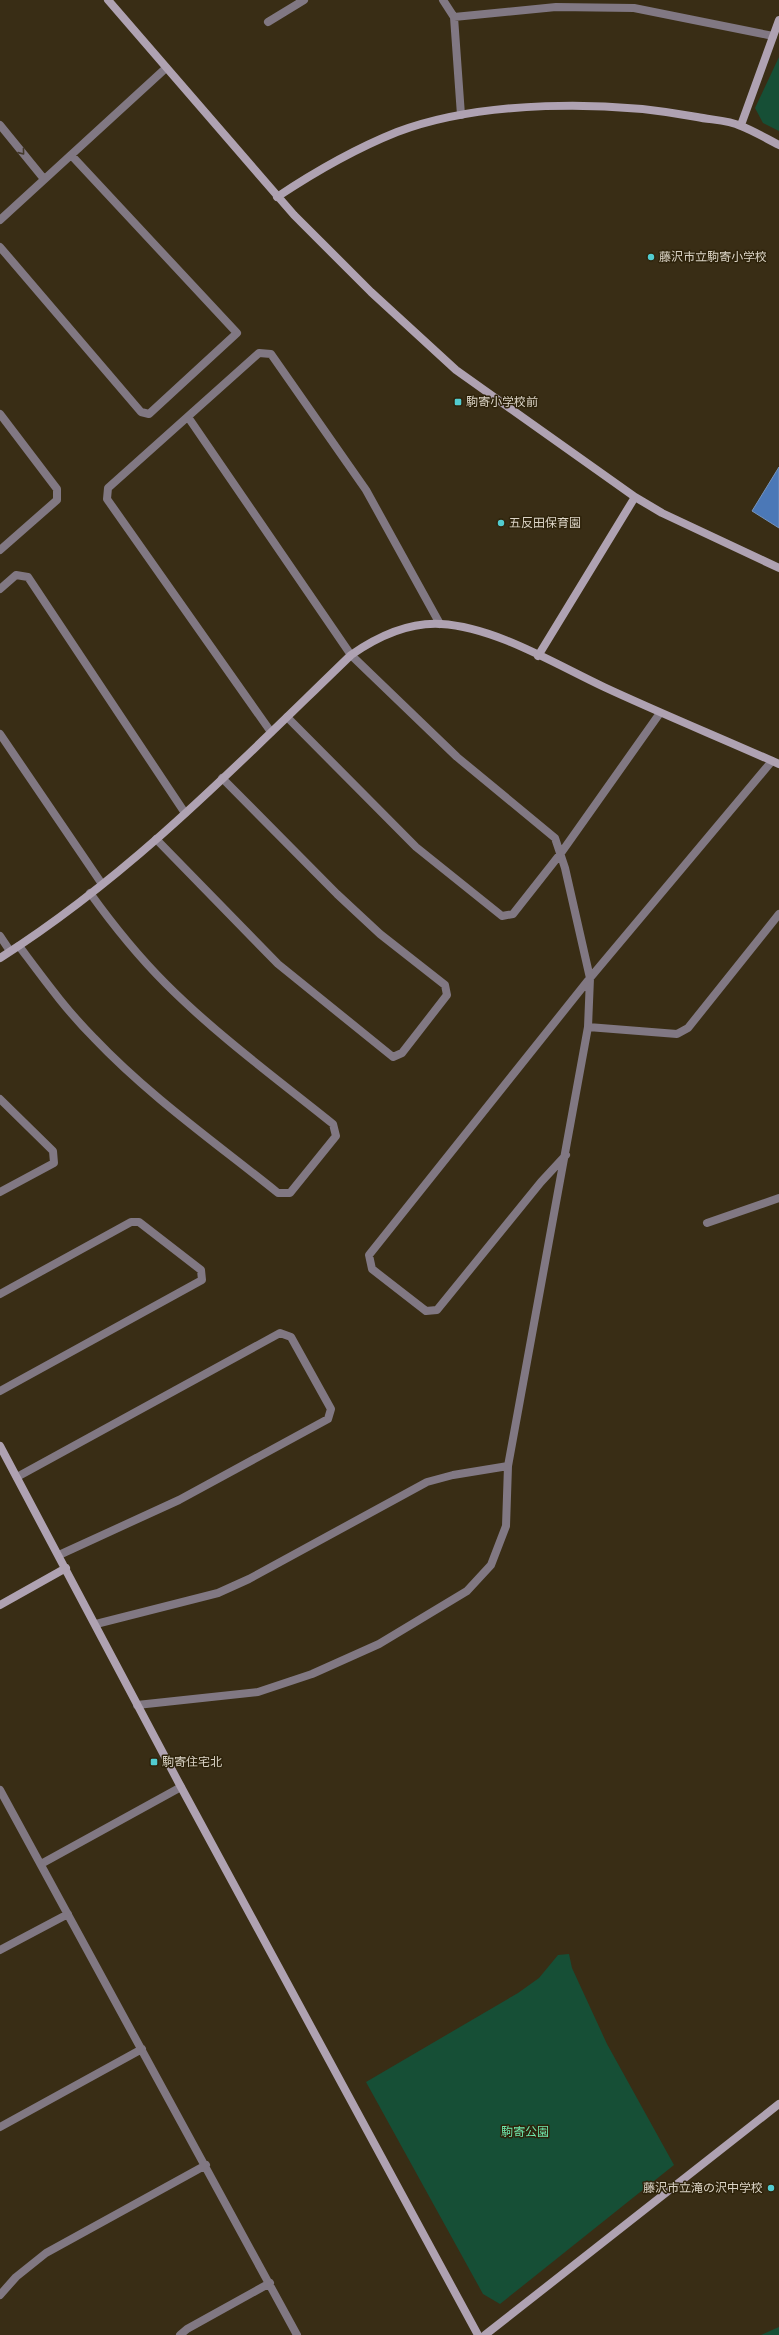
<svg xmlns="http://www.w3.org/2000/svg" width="779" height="2335" viewBox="0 0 779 2335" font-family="'Source Sans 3','Noto Sans JP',sans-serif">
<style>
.green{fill:#164f36}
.water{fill:#4b78b7;stroke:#7694bc}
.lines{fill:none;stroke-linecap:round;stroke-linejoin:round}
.street{stroke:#817883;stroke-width:8}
.secondary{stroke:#afa2b2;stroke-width:8}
.oneway{stroke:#433829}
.poi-dot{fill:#52ccd0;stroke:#2e230b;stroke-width:1.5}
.labels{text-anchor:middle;stroke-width:3;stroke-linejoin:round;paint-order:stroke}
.poi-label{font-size:12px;fill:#dbd4c6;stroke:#2e230b;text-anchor:start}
.park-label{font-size:12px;fill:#6fe9ae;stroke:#2e230b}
</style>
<rect width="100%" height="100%" fill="#392d15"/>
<path class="green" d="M 779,57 L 779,131 L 763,123 L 755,108 Z
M 569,1954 L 572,1968 L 607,2044 L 674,2165 L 500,2304 L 483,2294 L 366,2082 L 518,1993 L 539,1978 L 558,1955 Z
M 779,2327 L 779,2335 L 761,2335 Z"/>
<path class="water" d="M 779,467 L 779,528 L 752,511 Z"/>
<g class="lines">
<path class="street" d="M 443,0 L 454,17 L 461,115
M 454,17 L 556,7 L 634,8 L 773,36
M 268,22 L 304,0
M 0,125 L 44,179
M 0,220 L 166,68
M 0,247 L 141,412 L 149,414 L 237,333 L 72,156
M 0,414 L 57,489 L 57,500 L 0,550
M 0,589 L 16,575 L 28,577 L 185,813
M 287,717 L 416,847 L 502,916 L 513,914 L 561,853 L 660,713
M 271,732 L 107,499 L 108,488 L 259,353 L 271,354 L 366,490 L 440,624
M 0,734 L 102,884
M 156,839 L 278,964 L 393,1057 L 402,1053 L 447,995 L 445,985 L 380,934 L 337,894 L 222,778
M 0,936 L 10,951
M 19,946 C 43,978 66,1010 94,1038 C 149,1096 216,1143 278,1193 L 290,1193 L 336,1136 L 333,1124 C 277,1079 217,1035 166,984 C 138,956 113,925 90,893
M 588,1027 L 677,1034 L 688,1028 L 779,914
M 0,1099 L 53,1151 L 54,1163 L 0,1192
M 566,1155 L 541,1182 L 437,1310 L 426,1311 L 372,1269 L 369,1255 L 590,978 L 772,761
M 707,1223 L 779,1198
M 0,1294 L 131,1222 L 139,1222 L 201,1270 L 202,1280 L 0,1391
M 17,1477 L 280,1333 L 291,1337 L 331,1409 L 328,1419 L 179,1500 L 59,1555
M 96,1624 L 218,1593 L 249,1579 L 427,1482 L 453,1475 L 508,1466
M 137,1705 L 258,1692 L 312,1674 L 379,1644 L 467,1591 L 491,1565 L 506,1526 L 508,1466 L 588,1027 L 590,978 L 565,868 L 555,838 L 457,757 L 351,655 L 188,417
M 0,1790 L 297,2335
M 41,1864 L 181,1787
M 0,1950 L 68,1914
M 0,2127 L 142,2049
M 0,2295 L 16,2277 L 46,2253 L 206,2165
M 180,2335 L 187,2329 L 270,2283"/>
<path class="secondary" d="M 108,0 L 294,215 L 371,292 L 456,370 L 635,497 L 662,513 L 779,568
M 741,125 L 779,20
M 277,197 C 313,173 357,148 397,132 C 482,100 608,100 697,117 C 711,120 728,120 741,126 C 754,131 767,139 779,145
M 538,656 L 635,497
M 0,958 C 131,875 240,762 351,655 C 377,637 408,622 441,624 C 495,627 555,664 604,687 C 662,714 721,738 779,764
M 0,1446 L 181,1787 L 478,2335
M 0,1605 L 66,1568
M 485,2335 L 779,2104"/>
</g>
<defs><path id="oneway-chevron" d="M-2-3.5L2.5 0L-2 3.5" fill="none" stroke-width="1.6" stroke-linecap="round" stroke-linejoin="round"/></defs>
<use class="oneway" href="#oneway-chevron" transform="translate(22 152) rotate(51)"/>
<g class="poi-dot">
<circle cx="651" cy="257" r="4"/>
<rect x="454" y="398" width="8" height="8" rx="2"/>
<circle cx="501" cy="523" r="4"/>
<rect x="150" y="1758" width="8" height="8" rx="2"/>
<circle cx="771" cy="2188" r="4"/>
</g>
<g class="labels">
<g class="poi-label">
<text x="659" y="261">藤沢市立駒寄小学校</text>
<text x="466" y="406">駒寄小学校前</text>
<text x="509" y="527">五反田保育園</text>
<text x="162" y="1766">駒寄住宅北</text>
<text x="763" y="2192" text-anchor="end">藤沢市立滝の沢中学校</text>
</g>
<g class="park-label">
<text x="525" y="2136">駒寄公園</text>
</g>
</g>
</svg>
